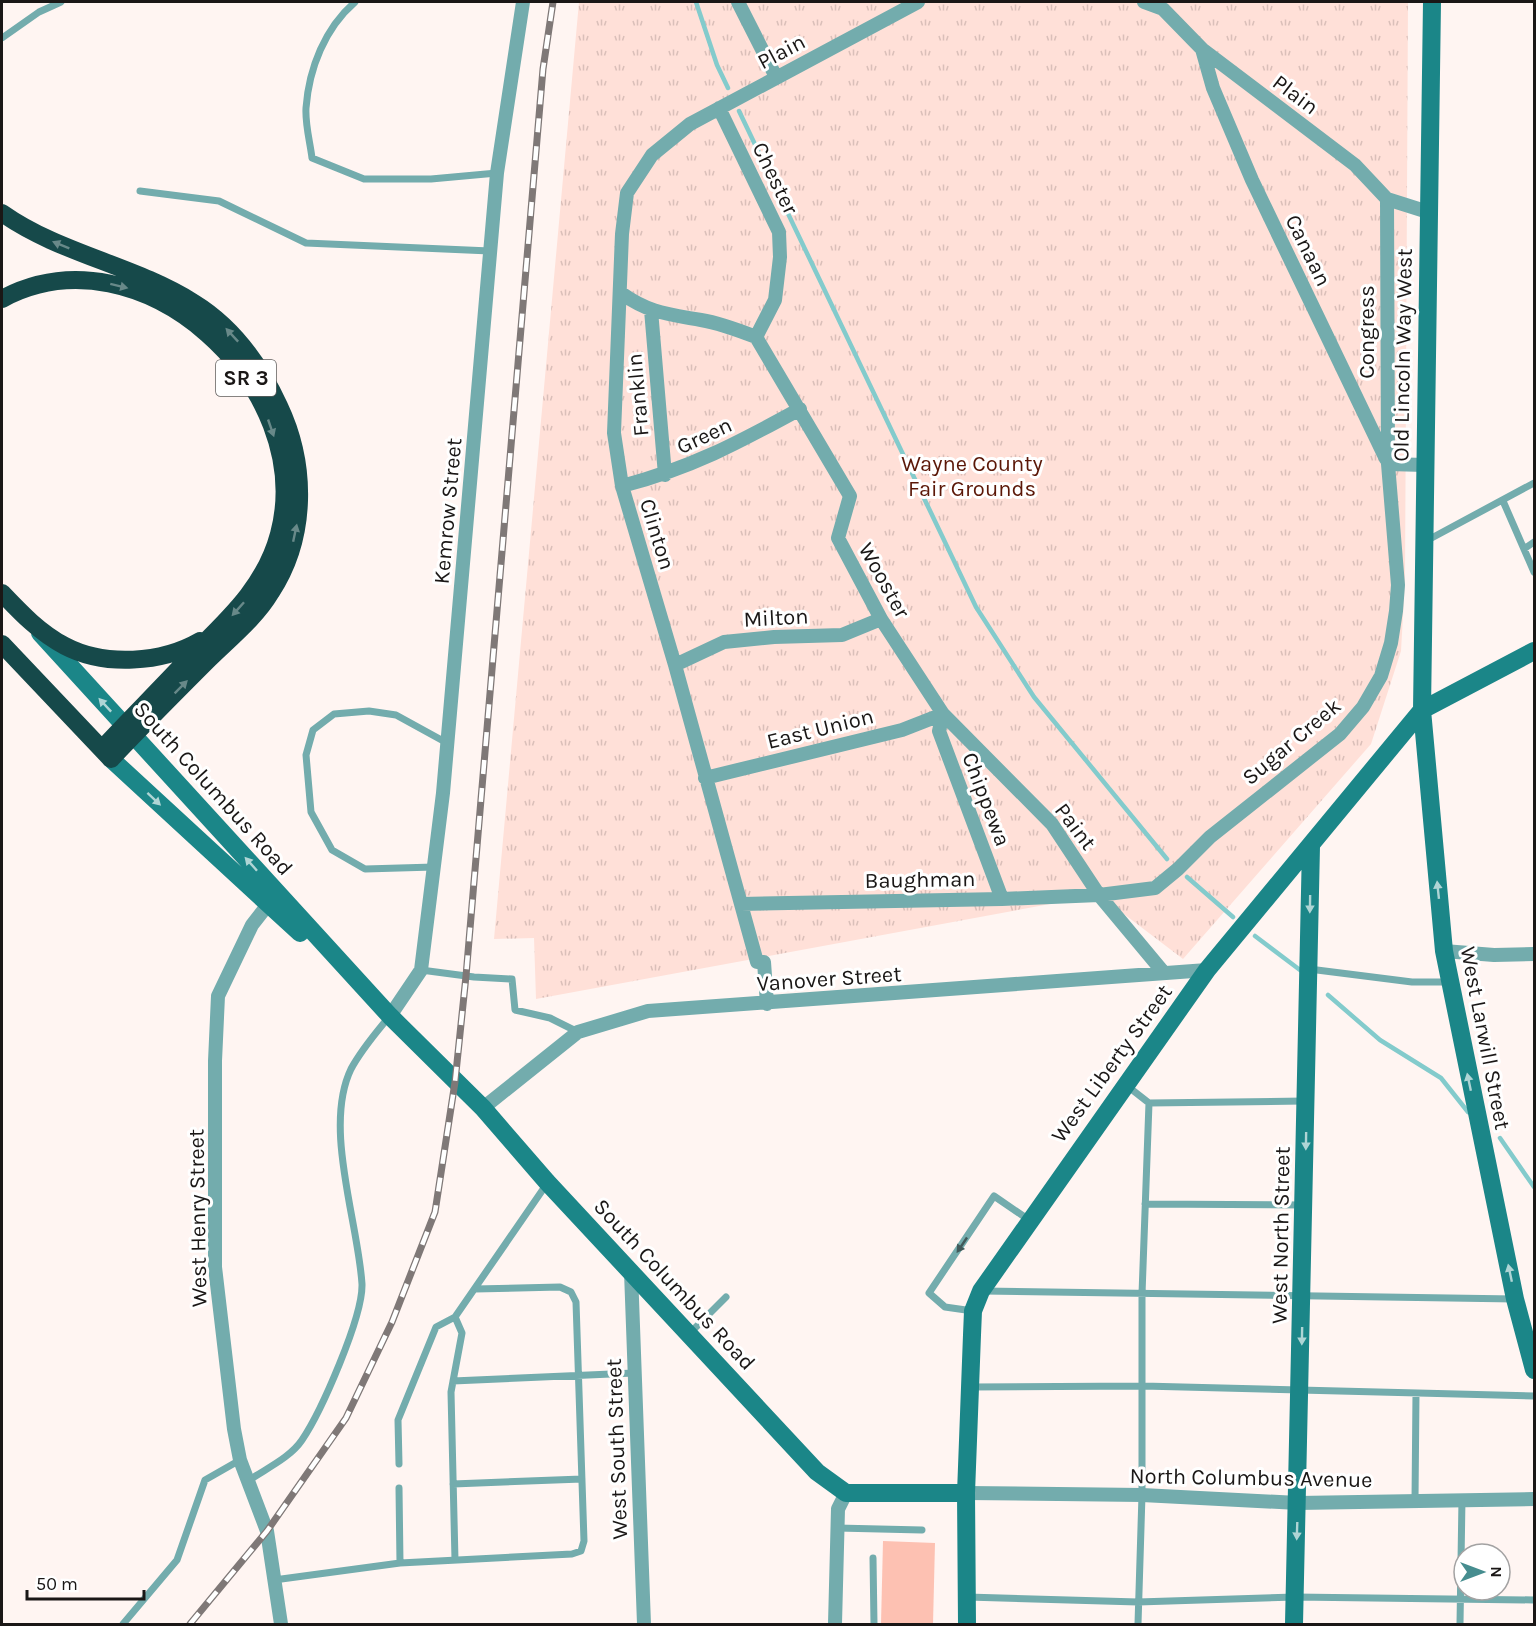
<svg xmlns="http://www.w3.org/2000/svg" width="1536" height="1626" viewBox="0 0 1536 1626" font-family="Karla,sans-serif">
<style>
.grass{fill:url(#grass-tufts)}
.lines{fill:none;stroke-linecap:round;stroke-linejoin:round}
.stream{stroke:#83cbcc;stroke-width:4.5}
.building{fill:#fdc1b2}
.lane{stroke:#73acad;stroke-width:7}
.street{stroke:#73acad;stroke-width:14}
.secondary{stroke:#1b8688;stroke-width:18}
.highway{stroke:#16494a;stroke-width:18}
.rail-casing{stroke:#7f7877;stroke-width:7}
.rail{stroke:#fff;stroke-width:4.5;stroke-dasharray:14;stroke-linecap:butt}
.oneway{fill:#688989}
.oneway2{fill:#afd5d5}
.oneway3{fill:#425a5a}
.labels{text-anchor:middle;stroke-width:6;stroke-linejoin:round;paint-order:stroke}
.shield{fill:#fff;stroke:#5f5d5c;stroke-width:1.5}
.shield-label{font-size:21px;font-weight:bold;fill:#1a1716}
.street-label{font-size:22px;fill:#1a1716;stroke:#fff}
.park-label{font-size:22px;fill:#5b1707;stroke:#fff}
</style>
<defs>
<pattern id="grass-tufts" width="24" height="20" patternUnits="userSpaceOnUse" patternTransform="scale(1.5)"><rect width="24" height="20" fill="#ffe0d8"/><path d="M3 7l-1-3M5 7V3M7 7l1-3M15 17l-1-3M17 17v-4M19 17l1-3" fill="none" stroke="#dabfb9"/></pattern>
</defs>
<rect width="100%" height="100%" fill="#fff5f2"/>
<path class="grass" d="M 579,2 L 1408,2 L 1405,580 L 1401,651 L 1371,744 L 1183,959 L 1099,895 L 536,999 L 534,938 L 494,939 Z"/>
<g class="lines">
<path class="stream" d="M 696,2 L 717,65 L 728,88
M 739,111 L 976,607 L 1034,697 L 1167,859
M 1187,877 L 1233,917
M 1255,936 L 1300,970
M 1328,995 L 1380,1040 L 1441,1078 L 1468,1112
M 1500,1138 L 1534,1187"/>
</g>
<path class="building" d="M 883,1541 L 935,1543 L 933,1624 L 881,1624 Z"/>
<g class="lines">
<path class="lane" d="M 355,2 C 325,28 309,68 306,108 C 305,124 310,142 312,158 L 364,179 L 431,179 L 497,173
M 2,38 L 39,12 L 61,2
M 140,191 L 219,201 L 306,243 L 490,251
M 1503,501 L 1534,572
M 1426,541 L 1534,483
M 1524,549 L 1534,542
M 434,867 L 365,869 L 332,850 L 311,812 L 306,755 L 313,730 L 334,714 L 369,711 L 396,715 L 447,743
M 1309,969 L 1412,982 L 1449,982
M 421,970 L 474,977 L 512,979 L 515,1010 L 550,1018 L 578,1032
M 1126,1085 L 1149,1103 L 1304,1101
M 1145,1204 L 1302,1205
M 983,1291 L 1515,1299
M 973,1311 L 945,1307 L 929,1293 L 994,1196 L 1029,1220
M 455,1317 L 462,1333 L 451,1392 L 455,1560
M 690,1333 L 726,1297
M 453,1381 L 634,1373
M 971,1387 L 1143,1386 L 1534,1396
M 399,1464 L 398,1420 L 436,1327 L 455,1317 L 546,1185
M 248,1481 C 265,1469 290,1458 302,1440 C 321,1412 363,1317 362,1284 C 358,1221 323,1127 351,1069 C 361,1050 375,1034 388,1018
M 453,1484 L 582,1479
M 1415,1500 L 1416,1393
M 837,1528 L 922,1530
M 873,1558 L 874,1624
M 400,1563 L 572,1554 L 581,1551 L 584,1541 L 576,1302 L 571,1292 L 560,1287 L 475,1289
M 274,1580 L 400,1563 L 399,1488
M 967,1597 L 1138,1602 L 1295,1597 L 1534,1600
M 123,1624 L 177,1560 L 205,1480 L 240,1460
M 1138,1624 L 1142,1495 L 1142,1294 L 1149,1103
M 1460,1624 L 1462,1499"/>
<path class="street" d="M 738,2 L 776,77
M 1144,2 L 1163,9 L 1202,49 L 1355,165 L 1387,199 L 1428,212
M 1202,49 L 1213,88 L 1252,180 L 1386,459
M 719,108 L 779,232 L 780,257 L 775,300 L 756,337
M 621,293 C 649,313 667,314 701,320 C 719,323 738,330 756,337
M 651,310 L 665,475
M 756,337 L 850,496 L 838,538 L 881,619 L 943,714 L 1052,824 L 1099,895 L 1164,973
M 1388,464 L 1425,465
M 622,486 C 691,468 738,443 800,409
M 675,665 L 724,642 L 774,637 L 842,635 L 881,619
M 943,714 L 939,731 L 1002,899
M 705,778 L 902,730 L 943,714
M 274,897 L 252,925 L 218,996 L 215,1061 L 215,1267 L 234,1429 L 240,1460 L 267,1531 L 281,1624
M 741,904 L 1002,899 L 1099,895 L 1155,888 L 1178,869 L 1210,837 L 1340,734 L 1363,707 L 1381,676 L 1391,643 L 1396,611 L 1398,585 L 1388,464 L 1387,199
M 1444,951 L 1494,955 L 1534,954
M 767,1004 L 764,962 L 757,962 L 675,665 L 622,486 L 614,433 L 622,234 L 627,193 L 652,155 L 690,124 L 918,2
M 390,1016 L 421,970 L 443,793 L 497,173 L 523,2
M 483,1108 L 578,1032 L 648,1011 L 1207,970
M 631,1272 L 644,1624
M 966,1493 L 1142,1495 L 1298,1503 L 1534,1499
M 835,1624 L 838,1509 L 846,1493"/>
<path class="secondary" d="M 1432,2 L 1422,710 L 1444,951 L 1515,1299 L 1534,1370
M 40,633 L 390,1016 L 483,1108 L 547,1182 L 817,1472 L 846,1493 L 966,1493
M 111,759 L 300,933
M 967,1624 L 966,1493 L 972,1335 L 973,1311 L 981,1291 L 1207,970 L 1422,710 L 1534,651
M 1294,1624 L 1311,846"/>
<path class="highway" d="M 2,213 C 60,254 134,265 194,303 C 233,327 260,365 279,406 C 307,465 307,537 271,592 C 255,619 228,640 206,662 C 174,694 142,726 111,759 L 2,644
M 2,299 C 141,224 318,388 279,534 C 265,587 227,620 190,657 C 161,688 131,718 102,749
M 2,593 C 21,613 40,633 65,646 C 105,667 162,663 200,641"/>
<g class="rail-casing">
<path id="rail" d="M 190,1624 L 267,1531 L 346,1418 L 392,1322 L 435,1212 L 455,1082 L 466,976 L 543,69 L 553,2"/>
</g>
<use href="#rail" class="rail"/>
</g>
<defs><path id="oneway-solid" d="M-6-.8H1V-3.2L6.5 0L1 3.2V.8H-6Z" transform="scale(1.5)"/></defs>
<g class="oneway">
<use href="#oneway-solid" transform="translate(61 245) rotate(-158)"/>
<use href="#oneway-solid" transform="translate(119 286) rotate(14)"/>
<use href="#oneway-solid" transform="translate(232 335) rotate(-133)"/>
<use href="#oneway-solid" transform="translate(271 428) rotate(71)"/>
<use href="#oneway-solid" transform="translate(295 533) rotate(-78)"/>
<use href="#oneway-solid" transform="translate(238 609) rotate(132)"/>
<use href="#oneway-solid" transform="translate(181 687) rotate(-45)"/>
</g>
<g class="oneway2">
<use href="#oneway-solid" transform="translate(105 705) rotate(-133)"/>
<use href="#oneway-solid" transform="translate(154 799) rotate(43)"/>
<use href="#oneway-solid" transform="translate(251 864) rotate(-132)"/>
<use href="#oneway-solid" transform="translate(1438 890) rotate(-96)"/>
<use href="#oneway-solid" transform="translate(1310 904) rotate(91)"/>
<use href="#oneway-solid" transform="translate(1469 1082) rotate(-102)"/>
<use href="#oneway-solid" transform="translate(1306 1141) rotate(91)"/>
<use href="#oneway-solid" transform="translate(1510 1273) rotate(-102)"/>
<use href="#oneway-solid" transform="translate(1302 1336) rotate(91)"/>
<use href="#oneway-solid" transform="translate(1297 1531) rotate(92)"/>
</g>
<use class="oneway3" href="#oneway-solid" transform="translate(962 1245) rotate(124)"/>
<g class="labels">
<rect class="shield" x="216" y="360" width="60" height="36" rx="4.5"/>
<g class="shield-label">
<text x="246" y="385">SR 3</text>
</g>
<g class="street-label">
<text transform="translate(781 51) rotate(-28)" y="8">Plain</text>
<text transform="translate(1296 94) rotate(37)" y="8">Plain</text>
<text transform="translate(776 178) rotate(64)" y="8">Chester</text>
<text transform="translate(1309 250) rotate(64)" y="8">Canaan</text>
<text transform="translate(1366 332) rotate(-90)" y="8">Congress</text>
<text transform="translate(1402 355) rotate(-89)" y="8">Old Lincoln Way West</text>
<text transform="translate(637 395) rotate(-95)" y="8">Franklin</text>
<text transform="translate(704 435) rotate(-25)" y="8">Green</text>
<text transform="translate(447 511) rotate(-85)" y="8">Kemrow Street</text>
<text transform="translate(658 534) rotate(73)" y="8">Clinton</text>
<text transform="translate(885 580) rotate(61)" y="8">Wooster</text>
<text transform="translate(776 617) rotate(-3)" y="8">Milton</text>
<text transform="translate(820 728) rotate(-14)" y="8">East Union</text>
<text transform="translate(1291 741) rotate(-40)" y="8">Sugar Creek</text>
<text transform="translate(214 788) rotate(48)" y="8">South Columbus Road</text>
<text transform="translate(987 799) rotate(69)" y="8">Chippewa</text>
<text transform="translate(1076 826) rotate(53)" y="8">Paint</text>
<text transform="translate(920 879) rotate(-1)" y="8">Baughman</text>
<text transform="translate(829 978) rotate(-4)" y="8">Vanover Street</text>
<text transform="translate(1486 1038) rotate(79)" y="8">West Larwill Street</text>
<text transform="translate(1111 1063) rotate(-54)" y="8">West Liberty Street</text>
<text transform="translate(197 1218) rotate(-91)" y="8">West Henry Street</text>
<text transform="translate(1280 1235) rotate(-89)" y="8">West North Street</text>
<text transform="translate(675 1284) rotate(47)" y="8">South Columbus Road</text>
<text transform="translate(616 1449) rotate(-92)" y="8">West South Street</text>
<text transform="translate(1251 1477) rotate(1)" y="8">North Columbus Avenue</text>
</g>
<g class="park-label">
<text x="972" y="471">Wayne County<tspan x="972" dy="25">Fair Grounds</tspan></text>
</g>
</g>
<rect width="1536" height="1626" fill="none" stroke="#1a1716" stroke-width="6"/>
<g transform="translate(1482 1572) rotate(90)"><circle r="28" fill="#ffffff" stroke="#a3a2a2" stroke-width="1.5"/>
<path d="M0-4.5L10 22L0 15L-10 22Z" fill="#468d8f"/>
<text y="-9" font-size="16" font-weight="bold" text-anchor="middle" fill="#1a1716">N</text>
</g>
<path d="M27 1590v9h117v-9" fill="none" stroke="#1a1716" stroke-width="3"/>
<text x="36" y="1590" font-size="18" fill="#1a1716" stroke="#ffffff" stroke-width="4.5" paint-order="stroke">50 m</text>
</svg>
